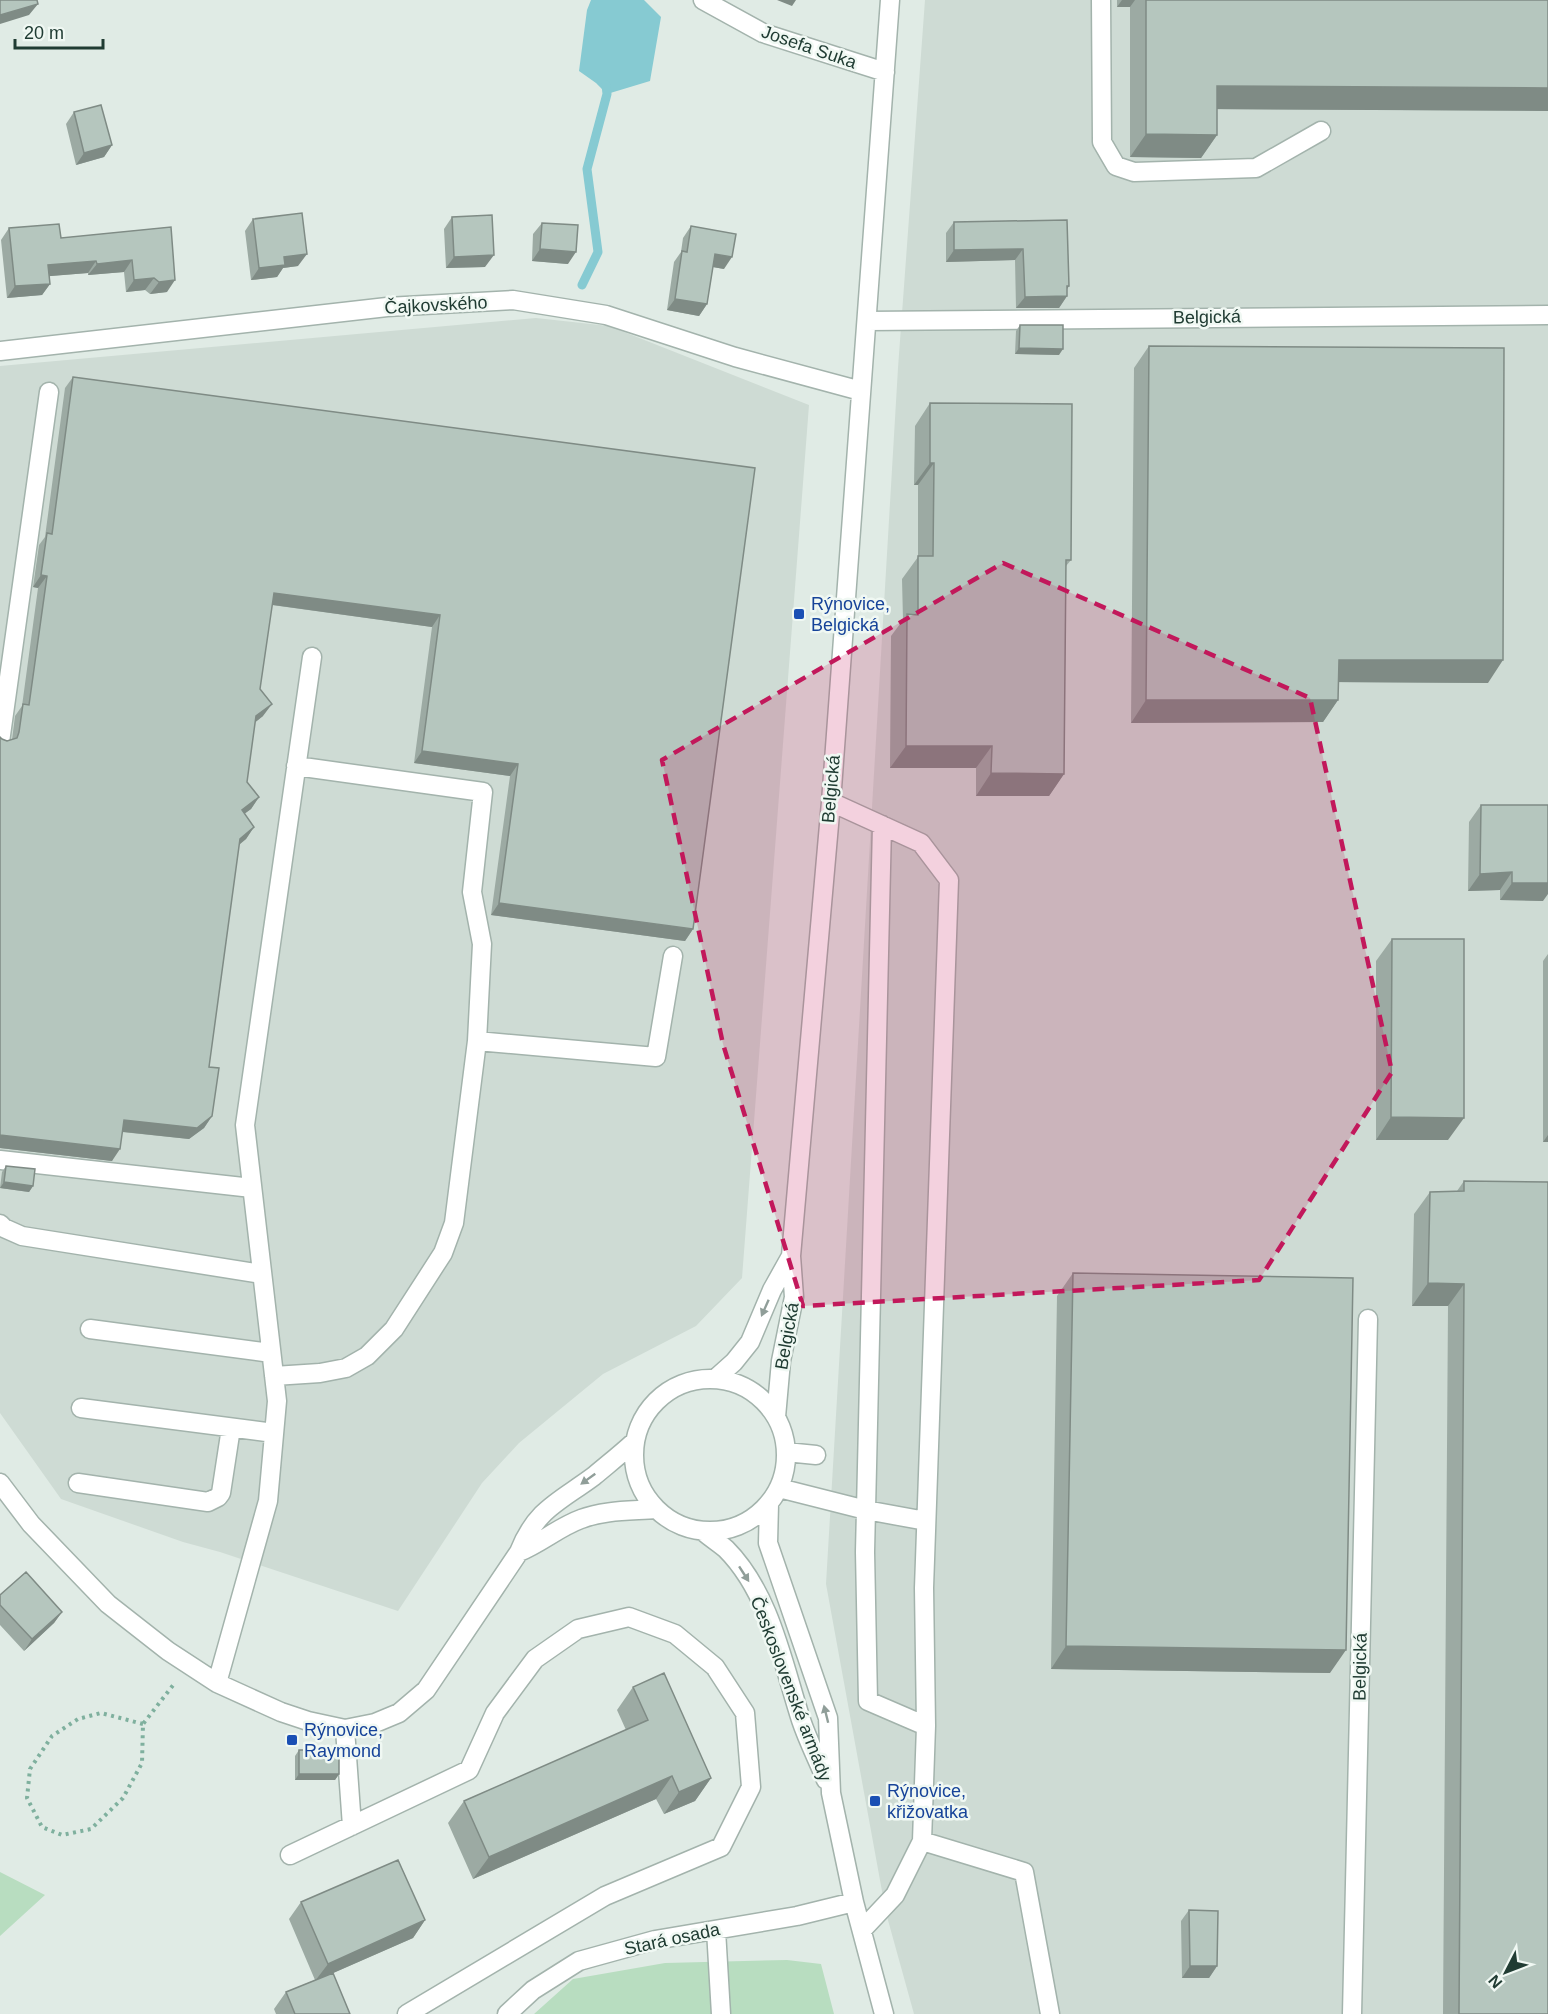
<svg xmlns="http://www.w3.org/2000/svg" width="1548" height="2014" viewBox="0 0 1548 2014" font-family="Helvetica,sans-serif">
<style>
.built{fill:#cedbd4}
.green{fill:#b8ddc0}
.water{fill:#86cad2}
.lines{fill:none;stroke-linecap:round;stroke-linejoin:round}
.stream{stroke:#86cad2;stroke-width:9}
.minor-casing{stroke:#a3b3ac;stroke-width:21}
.path{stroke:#7fb09e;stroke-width:4;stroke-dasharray:3 4.5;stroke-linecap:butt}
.minor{stroke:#fff;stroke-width:18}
.wall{fill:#9caaa3}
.shaded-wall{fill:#7f8b85}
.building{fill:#b5c6be;stroke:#7f8b85;stroke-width:1.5}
.oneway{fill:#909e99}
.marked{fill:#c2185b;fill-opacity:0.2;stroke:#c2185b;stroke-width:4.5;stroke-dasharray:12 8;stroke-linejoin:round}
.transit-dot{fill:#1a4fb4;stroke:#f0f8f3;stroke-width:2}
.labels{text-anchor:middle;stroke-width:5;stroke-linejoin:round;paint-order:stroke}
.street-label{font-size:18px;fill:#203c33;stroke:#f0f8f3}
.transit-label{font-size:18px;fill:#164399;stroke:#f0f8f3;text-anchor:start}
</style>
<rect width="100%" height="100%" fill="#e0ebe5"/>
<path class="built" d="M 925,0 L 1548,0 L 1548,2014 L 914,2014 L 886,1913 L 826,1584 L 898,368 Z
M 536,318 L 609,326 L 809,405 L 742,1278 L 696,1326 L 603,1374 L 519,1443 L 482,1483 L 398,1611 L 220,1552 L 183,1542 L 61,1499 L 0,1413 L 0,366 Z"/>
<path class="green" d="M 0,1872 L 45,1895 L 0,1936 Z
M 787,1960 L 821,1964 L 834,2014 L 534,2014 L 573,1979 L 665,1963 Z"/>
<path class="water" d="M 591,0 L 644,0 L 661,17 L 650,81 L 607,94 L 596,83 L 579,71 L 587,10 Z"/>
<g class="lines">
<path class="stream" d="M 582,285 L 598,252 L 587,169 L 607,94 L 606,85"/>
<g class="minor-casing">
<path id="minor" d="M 703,0 L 763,33 L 885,72
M 1101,0 L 1102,142 L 1116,166 L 1134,172 L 1256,168 L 1321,131
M 867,321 L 1548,315
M 0,351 L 387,307 L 513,300 L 606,315 L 735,357 L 861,391
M 0,742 L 49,392
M 831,802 L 921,843 L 949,880 L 924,1588 L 926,1726 L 922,1841 L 895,1895 L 862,1930
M 882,825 L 865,1552 L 868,1701 L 926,1726
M 477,1041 L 656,1057 L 673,956
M 0,1160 L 252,1188
M 0,1224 L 4,1228 L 22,1236 L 262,1274
M 90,1329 L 271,1353
M 274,1376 L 320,1373 L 346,1368 L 367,1356 L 394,1329 L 443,1253 L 454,1223 L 477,1041 L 482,944 L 472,892 L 483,792 L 296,766
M634 1455a76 76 0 1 1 152 0a76 76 0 1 1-152 0Z
M 715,1379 L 734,1362 L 750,1342 L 772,1290 L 791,1256
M 81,1408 L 274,1433
M 776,1417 L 781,1361 L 794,1297 L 791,1256 L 831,802 L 890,0
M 786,1452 L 816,1455
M 0,1483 L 31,1524 L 108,1604 L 168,1651 L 217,1683 L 281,1712 L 308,1721 L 345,1729 L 375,1723 L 399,1713 L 426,1690 L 519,1552 C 541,1543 559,1527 581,1519 C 604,1510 631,1511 656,1509
M 78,1483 L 208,1502 L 218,1497 L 221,1493 L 231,1428
M 779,1488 L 866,1510 L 926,1521
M 769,1504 L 768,1543 L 828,1718 L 831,1793 L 854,1902 L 884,2014
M 704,1532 C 711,1538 719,1543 726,1549 C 770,1593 783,1664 801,1720 C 808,1741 818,1760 826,1780
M 519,1552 C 536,1509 559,1502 594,1476 C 607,1465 621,1454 634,1442
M 217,1683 L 268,1501 L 277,1401 L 245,1125 L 312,657
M 345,1729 L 352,1826
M 922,1841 L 1024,1872 L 1050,2014
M 290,1855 L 469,1770 L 495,1713 L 535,1659 L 578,1629 L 629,1617 L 675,1634 L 715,1667 L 745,1713 L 751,1787 L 721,1847 L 605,1896 L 407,2014
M 716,1930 L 721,2014
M 507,2014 L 533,1990 L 579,1961 L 655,1940 L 797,1916 L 854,1902
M 1352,2014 L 1368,1319"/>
</g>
<path class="path" d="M 143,1724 L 101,1713 L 78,1719 L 52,1736 L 30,1769 L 27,1798 L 42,1827 L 62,1835 L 91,1829 L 123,1798 L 142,1763 L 143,1724 L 174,1684"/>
<use href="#minor" class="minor"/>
</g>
<path class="wall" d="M 1117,0 L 1548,0 L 1548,111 L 1217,109 L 1217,135 L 1201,158 L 1130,157 L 1130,7 L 1117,7 Z
M 74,112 L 112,145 L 104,157 L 76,165 L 66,124 Z
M 452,217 L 485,267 L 446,268 L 444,229 Z
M 253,219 L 298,266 L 283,268 L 277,277 L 251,280 L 245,231 Z
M 1067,220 L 1069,286 L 1067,289 L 1067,296 L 1059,308 L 1016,308 L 1015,260 L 946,262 L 946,233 L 954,222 Z
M 542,223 L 568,264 L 532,261 L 533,234 Z
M 691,226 L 724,269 L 713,267 L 707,304 L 699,316 L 667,310 L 674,262 L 681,252 L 683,238 Z
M 171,227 L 167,292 L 150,294 L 145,290 L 126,292 L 124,272 L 88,275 L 88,273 L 49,276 L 50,284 L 42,295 L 7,298 L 1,240 L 9,228 L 61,238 Z
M 1020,325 L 1059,355 L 1015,354 L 1016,331 Z
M 1149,346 L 1488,683 L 1338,682 L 1338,700 L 1323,722 L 1131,723 L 1134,368 Z
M 73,377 L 755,468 L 693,929 L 685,941 L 491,915 L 510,776 L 414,763 L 432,627 L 272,605 L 260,689 L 263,716 L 255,722 L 247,782 L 259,797 L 251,809 L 244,814 L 254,827 L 246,839 L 239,845 L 209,1067 L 212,1116 L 204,1128 L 189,1139 L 122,1132 L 112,1161 L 0,1148 L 0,737 L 2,739 L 7,741 L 12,740 L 15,716 L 22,706 L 38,588 L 33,587 L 39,545 L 45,537 L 65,388 Z
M 930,403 L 1071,560 L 1066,566 L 1064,774 L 1049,796 L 976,796 L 976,768 L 890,768 L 891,636 L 903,620 L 902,579 L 918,557 L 918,485 L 914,485 L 915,426 Z
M 1481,805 L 1543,901 L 1500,900 L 1500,890 L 1468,891 L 1469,822 Z
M 1392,939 L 1448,1140 L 1376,1140 L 1376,961 Z
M 1548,954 L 1548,1142 L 1543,1142 L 1543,961 Z
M 6,1166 L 33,1186 L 29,1192 L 0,1188 L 2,1172 Z
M 1464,1181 L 1548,2014 L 1443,2014 L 1448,1306 L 1412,1306 L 1414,1214 L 1430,1192 L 1457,1191 Z
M 1073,1273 L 1330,1673 L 1051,1669 L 1057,1296 Z
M 0,1595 L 62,1612 L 54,1623 L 24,1651 L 0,1625 Z
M 633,1687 L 711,1778 L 695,1801 L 664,1814 L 656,1799 L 473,1879 L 448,1823 L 464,1801 L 626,1730 L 617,1710 Z
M 299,1750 L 339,1774 L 335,1780 L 295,1780 L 295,1756 Z
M 301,1902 L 425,1920 L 413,1938 L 333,1973 L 350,2014 L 276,2014 L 274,2009 L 286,1992 L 315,1980 L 289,1919 Z
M 1189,1910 L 1217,1966 L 1209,1978 L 1182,1978 L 1181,1921 Z"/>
<path class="shaded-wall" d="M 777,0 L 796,0 L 792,6 Z
M 1122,0 L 1135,0 L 1130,7 L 1117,7 Z
M 38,4 L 29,15 L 0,24 L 0,15 Z
M 1217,86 L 1548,88 L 1548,111 L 1201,109 Z
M 1146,134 L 1217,135 L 1201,158 L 1130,157 Z
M 112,145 L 104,157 L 76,165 L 84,153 Z
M 540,249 L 576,252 L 568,264 L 532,261 Z
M 1023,249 L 1015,260 L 946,262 L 954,250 Z
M 307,254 L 298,266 L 283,268 L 277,277 L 251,280 L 259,268 L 284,257 Z
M 715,254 L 732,257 L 724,269 L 707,266 Z
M 494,255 L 485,267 L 446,268 L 454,257 Z
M 132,260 L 124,272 L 88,275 L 97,264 Z
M 96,261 L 88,273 L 39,277 L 48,265 Z
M 154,278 L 145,290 L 126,292 L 134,280 Z
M 175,280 L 167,292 L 150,294 L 159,282 Z
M 50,284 L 42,295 L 7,298 L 15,286 Z
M 1069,286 L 1062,296 L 1067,296 L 1059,308 L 1016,308 L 1025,297 Z
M 675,299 L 707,304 L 699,316 L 667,310 Z
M 1019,348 L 1063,349 L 1059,355 L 1015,354 Z
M 930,463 L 934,463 L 918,485 L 914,485 Z
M 41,575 L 47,576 L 38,588 L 33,587 Z
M 274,593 L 440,615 L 432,627 L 266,604 Z
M 1339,660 L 1503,660 L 1488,683 L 1323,682 Z
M 1146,700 L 1338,700 L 1323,722 L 1131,723 Z
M 272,704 L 263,716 L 248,728 L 256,716 Z
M 906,746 L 992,746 L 976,768 L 890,768 Z
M 422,751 L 518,764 L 510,776 L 414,763 Z
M 991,773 L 1064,774 L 1049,796 L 976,796 Z
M 259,797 L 251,809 L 233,822 L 242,810 Z
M 254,827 L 246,839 L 231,851 L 240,839 Z
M 1512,872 L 1500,890 L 1468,891 L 1480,874 Z
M 1512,883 L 1548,883 L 1548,894 L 1543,901 L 1500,900 Z
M 499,903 L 693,929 L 685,941 L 491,915 Z
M 212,1116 L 204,1128 L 189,1139 L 115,1131 L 124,1120 Z
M 1391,1117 L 1464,1118 L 1448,1140 L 1376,1140 Z
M 0,1135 L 120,1149 L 112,1161 L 0,1148 Z
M 1548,1135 L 1548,1142 L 1543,1142 Z
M 4,1182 L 33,1186 L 29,1192 L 0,1188 Z
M 1428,1283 L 1464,1284 L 1448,1306 L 1412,1306 Z
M 62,1612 L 54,1623 L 24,1651 L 32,1639 Z
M 1066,1646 L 1346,1650 L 1330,1673 L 1051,1669 Z
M 299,1774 L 339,1774 L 335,1780 L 295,1780 Z
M 672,1776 L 656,1799 L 473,1879 L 489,1857 Z
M 711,1778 L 695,1801 L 664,1814 L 679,1792 Z
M 425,1920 L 413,1938 L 315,1981 L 328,1964 Z
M 1190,1966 L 1217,1966 L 1209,1978 L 1182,1978 Z"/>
<path class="building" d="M 0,0 L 37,0 L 38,4 L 0,15 Z
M 1146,0 L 1548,0 L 1548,88 L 1217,86 L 1217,135 L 1146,134 Z
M 101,105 L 112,145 L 84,153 L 74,112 Z
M 302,213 L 307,254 L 284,257 L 285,265 L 259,268 L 253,219 Z
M 492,215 L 494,255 L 454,257 L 452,217 Z
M 1067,220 L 1069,286 L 1067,286 L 1067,296 L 1025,297 L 1023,249 L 954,250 L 954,222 Z
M 542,223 L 578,225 L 576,252 L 540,249 Z
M 59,224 L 61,238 L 171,227 L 175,280 L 159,282 L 154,278 L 134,280 L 132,260 L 97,264 L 96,261 L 48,265 L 50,284 L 15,286 L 9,228 Z
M 691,226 L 736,234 L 732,257 L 715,254 L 707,304 L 675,299 L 682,251 L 687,252 Z
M 1020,325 L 1063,325 L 1063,349 L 1019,348 Z
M 1149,346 L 1504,348 L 1503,660 L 1339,660 L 1338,700 L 1146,700 Z
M 73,377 L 755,468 L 693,929 L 499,903 L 518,764 L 422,751 L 440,615 L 274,593 L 260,689 L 272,704 L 256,716 L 247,782 L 259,797 L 242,810 L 254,827 L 240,839 L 209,1067 L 219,1068 L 212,1116 L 197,1128 L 124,1120 L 120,1149 L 0,1135 L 0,737 L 2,739 L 7,741 L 17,738 L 19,732 L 23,704 L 29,705 L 47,576 L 41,575 L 47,533 L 52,534 Z
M 930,403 L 1072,404 L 1071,560 L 1066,560 L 1064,774 L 991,773 L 992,746 L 906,746 L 907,614 L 918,615 L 918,556 L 933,556 L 934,463 L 930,463 Z
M 1481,805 L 1548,805 L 1548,883 L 1512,883 L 1512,872 L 1480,874 Z
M 1392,939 L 1464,939 L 1464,1118 L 1391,1117 Z
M 6,1166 L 35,1169 L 33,1186 L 4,1182 Z
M 1464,1181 L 1548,1182 L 1548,2014 L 1459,2014 L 1464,1284 L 1428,1283 L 1430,1192 L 1464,1191 Z
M 1073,1273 L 1353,1278 L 1346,1650 L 1066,1646 Z
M 26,1572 L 62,1612 L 32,1639 L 0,1605 L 0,1595 Z
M 664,1673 L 711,1778 L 679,1792 L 672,1776 L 489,1857 L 464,1801 L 648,1720 L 633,1687 Z
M 299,1750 L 339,1750 L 339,1774 L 299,1774 Z
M 398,1860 L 425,1920 L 328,1964 L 301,1902 Z
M 1189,1910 L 1218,1911 L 1217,1966 L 1190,1966 Z
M 333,1973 L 350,2014 L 295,2014 L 286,1992 Z"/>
<defs><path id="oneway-solid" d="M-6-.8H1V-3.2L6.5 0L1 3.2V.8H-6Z" transform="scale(1.5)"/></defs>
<g class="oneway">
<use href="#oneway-solid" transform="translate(765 1308) rotate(114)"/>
<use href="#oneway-solid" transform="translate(588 1479) rotate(144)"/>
<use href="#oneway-solid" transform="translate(744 1574) rotate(57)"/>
<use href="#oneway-solid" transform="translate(826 1714) rotate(-104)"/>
</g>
<path class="marked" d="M 1003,563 L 1310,698 L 1392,1072 L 1259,1280 L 803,1306 L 723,1044 L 662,760 Z"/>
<g class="transit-dot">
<rect x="793" y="608" width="12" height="12" rx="3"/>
<rect x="286" y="1734" width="12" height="12" rx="3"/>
<rect x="869" y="1795" width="12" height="12" rx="3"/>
</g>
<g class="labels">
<g class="street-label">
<text transform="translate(809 47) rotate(19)" y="6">Josefa Suka</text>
<text transform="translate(436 305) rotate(-3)" y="6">Čajkovského</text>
<text transform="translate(1207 317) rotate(-1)" y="6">Belgická</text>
<text transform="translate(831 789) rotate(-85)" y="6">Belgická</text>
<text transform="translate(787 1336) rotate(-80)" y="6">Belgická</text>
<text transform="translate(1360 1667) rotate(-89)" y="6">Belgická</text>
<text transform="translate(791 1689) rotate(69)" y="6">Československé armády</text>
<text transform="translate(672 1939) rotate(-12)" y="6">Stará osada</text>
</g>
<g class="transit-label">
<text x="811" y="610">Rýnovice,<tspan x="811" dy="21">Belgická</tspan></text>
<text x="304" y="1736">Rýnovice,<tspan x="304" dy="21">Raymond</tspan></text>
<text x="887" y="1797">Rýnovice,<tspan x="887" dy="21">křižovatka</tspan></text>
</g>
</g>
<g transform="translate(1506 1972) rotate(228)" stroke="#f0f8f3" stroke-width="4.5" paint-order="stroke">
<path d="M0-4.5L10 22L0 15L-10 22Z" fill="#203c33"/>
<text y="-9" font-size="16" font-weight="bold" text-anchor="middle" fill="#203c33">N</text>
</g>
<path d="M15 39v9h88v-9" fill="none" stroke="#203c33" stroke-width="3"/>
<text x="24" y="39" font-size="18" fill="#203c33" stroke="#f0f8f3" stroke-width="4.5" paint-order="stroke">20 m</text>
</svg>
